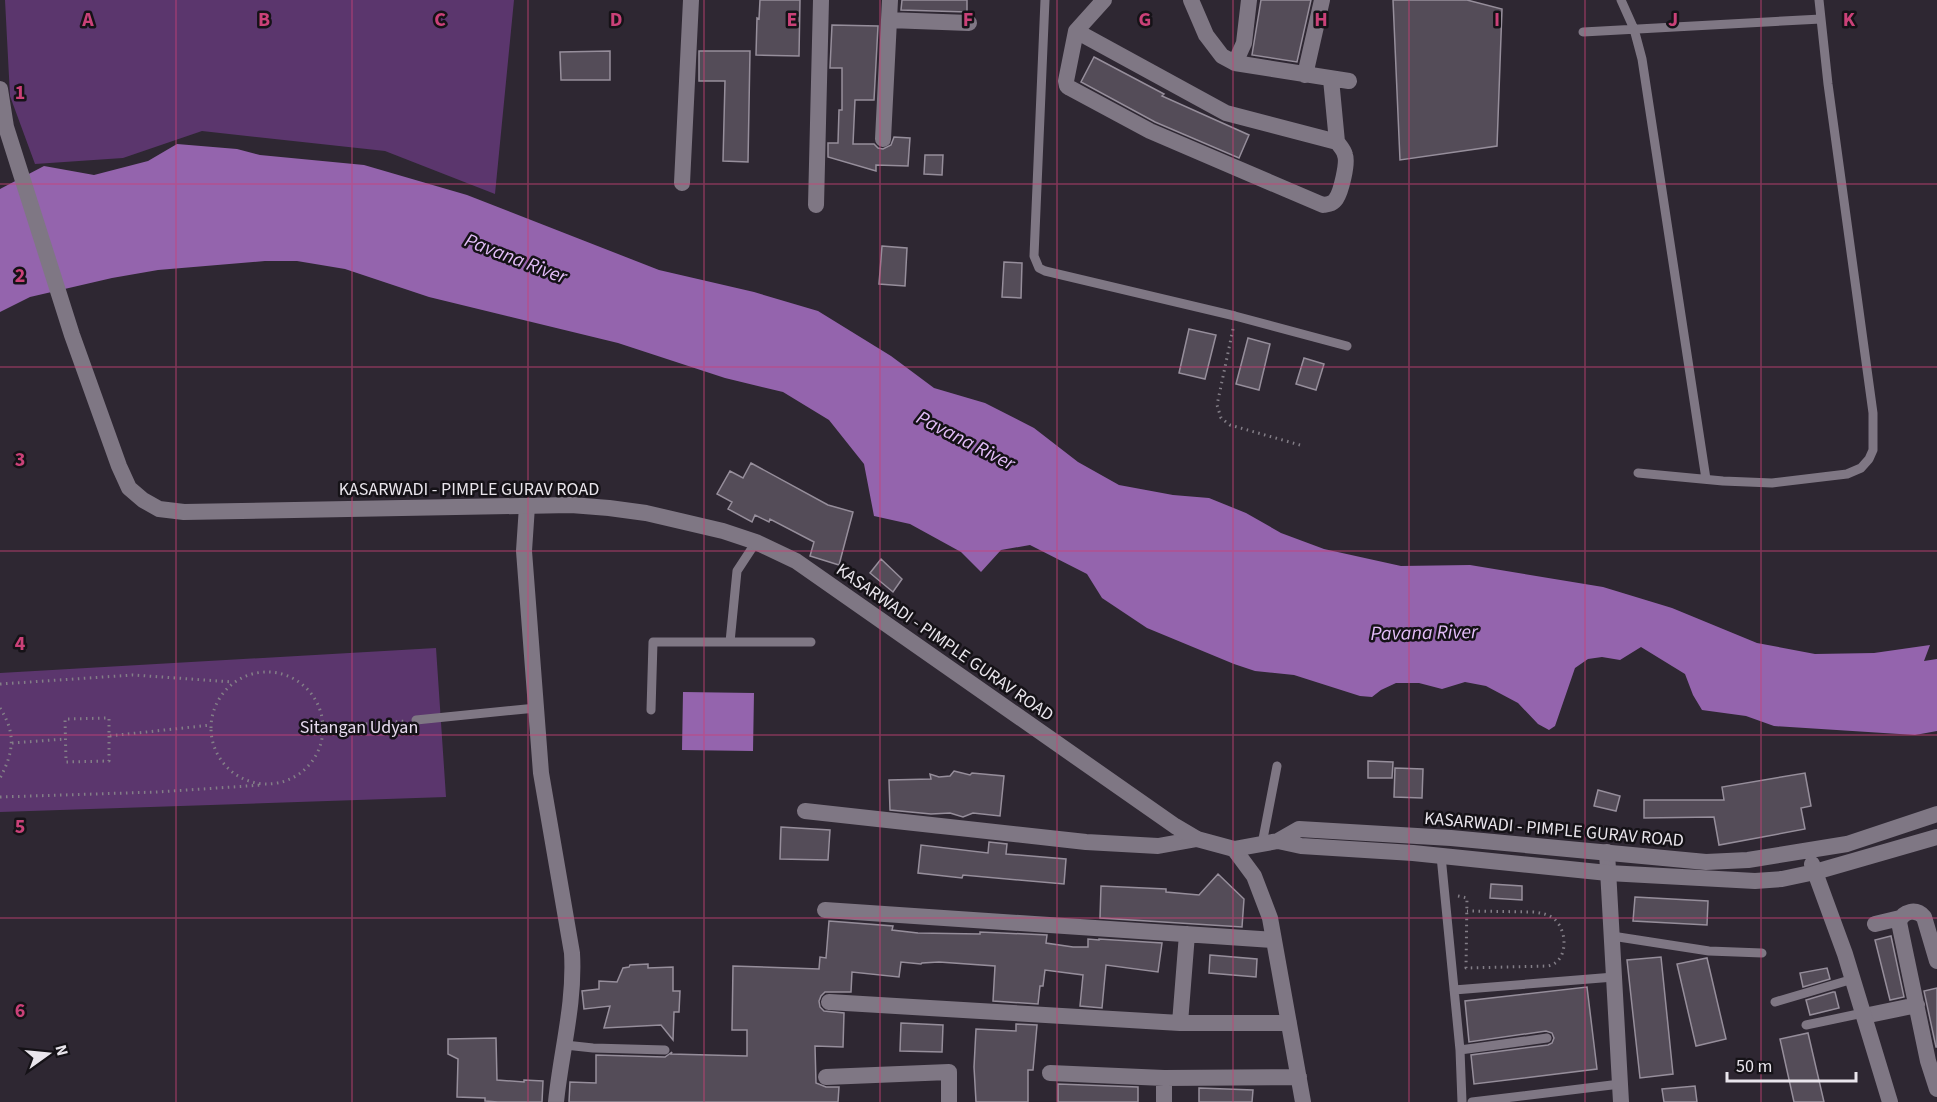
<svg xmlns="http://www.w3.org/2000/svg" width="1937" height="1102" viewBox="0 0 1937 1102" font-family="'Source Sans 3',sans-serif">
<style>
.green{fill:#5b366d}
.water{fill:#9464ad}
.building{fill:#544c58;stroke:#968e9b;stroke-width:1.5}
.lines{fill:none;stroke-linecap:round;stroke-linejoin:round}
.path{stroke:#837e87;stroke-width:3;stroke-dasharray:1.5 4.5;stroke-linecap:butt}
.service{stroke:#7f7784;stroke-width:9}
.minor{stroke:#7f7784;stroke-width:16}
.tertiary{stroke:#7f7784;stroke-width:16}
.grid{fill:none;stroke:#ca4178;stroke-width:1.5;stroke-opacity:0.55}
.labels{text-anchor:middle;stroke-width:5;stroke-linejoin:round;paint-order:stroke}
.street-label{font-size:18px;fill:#e9e5ec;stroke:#151217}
.park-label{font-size:18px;fill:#e9ddf1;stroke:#151217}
.water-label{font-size:20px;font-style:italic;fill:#e3bdf8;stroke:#151217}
.grid-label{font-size:20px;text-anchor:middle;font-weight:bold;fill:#ca4178;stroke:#151217;stroke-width:5;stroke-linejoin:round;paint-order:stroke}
</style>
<rect width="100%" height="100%" fill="#2e2732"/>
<path class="green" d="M 5,0 L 514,0 L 495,194 L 385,151 L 202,131 L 123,158 L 35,164 L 10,96 Z
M 436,648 L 446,797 L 0,812 L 0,673 Z"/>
<path class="water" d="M 177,144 L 237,149 L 260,155 L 364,165 L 467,195 L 659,270 L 754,292 L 818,311 L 891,356 L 934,388 L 985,403 L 1034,428 L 1078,462 L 1119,485 L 1173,495 L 1209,498 L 1246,513 L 1281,533 L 1324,549 L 1401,566 L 1470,565 L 1603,587 L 1672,608 L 1757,643 L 1815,654 L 1874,653 L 1930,645 L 1924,661 L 1937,659 L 1937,731 L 1915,735 L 1774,726 L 1746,716 L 1702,710 L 1693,695 L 1685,674 L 1641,647 L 1620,660 L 1602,657 L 1588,659 L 1575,668 L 1555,726 L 1549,730 L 1538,724 L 1518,703 L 1486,686 L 1465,682 L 1442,689 L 1419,683 L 1396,683 L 1381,690 L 1372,697 L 1360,696 L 1294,675 L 1255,671 L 1234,664 L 1147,628 L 1102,598 L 1087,574 L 1030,545 L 1001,550 L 981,572 L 961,552 L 910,524 L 874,516 L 864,464 L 829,420 L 783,392 L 725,378 L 618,343 L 429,297 L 345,269 L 297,261 L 265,261 L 158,270 L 112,278 L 30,297 L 0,312 L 0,189 L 44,166 L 94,175 L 148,161 Z
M 683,692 L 754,693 L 753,751 L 682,750 Z"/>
<path class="building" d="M 760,0 L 800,0 L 799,56 L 756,55 L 757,18 L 759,19 Z
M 902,0 L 967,0 L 967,12 L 901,10 Z
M 1261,0 L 1311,0 L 1297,62 L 1252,55 Z
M 1393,0 L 1467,0 L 1502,9 L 1497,146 L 1400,160 Z
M 832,25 L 878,26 L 874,100 L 855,100 L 853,144 L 874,144 L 878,148 L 883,149 L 891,145 L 894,137 L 910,138 L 908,166 L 876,165 L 876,171 L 828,157 L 828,143 L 838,143 L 839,110 L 842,110 L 842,68 L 830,68 Z
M 610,51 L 610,80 L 561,80 L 560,52 Z
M 699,51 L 750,51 L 748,162 L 723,161 L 725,81 L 699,81 Z
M 1094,57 L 1164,94 L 1162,96 L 1249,135 L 1239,158 L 1155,122 L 1081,82 Z
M 925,155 L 943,155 L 942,175 L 924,174 Z
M 882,246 L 907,248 L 905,286 L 879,284 Z
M 1004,262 L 1022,263 L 1021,298 L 1002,297 Z
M 1189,329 L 1216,335 L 1205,379 L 1179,373 Z
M 1248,338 L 1270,344 L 1259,390 L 1236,384 Z
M 1304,358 L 1324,364 L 1316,390 L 1296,384 Z
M 751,463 L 828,505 L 853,512 L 839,565 L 810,556 L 814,542 L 770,519 L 769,522 L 755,515 L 752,522 L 728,509 L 732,502 L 717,494 L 730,471 L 743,478 Z
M 881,559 L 902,579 L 893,592 L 870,573 Z
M 1368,761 L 1393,762 L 1392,778 L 1368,778 Z
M 1395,768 L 1423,769 L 1422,798 L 1394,797 Z
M 954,771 L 970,775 L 972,773 L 1004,776 L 1000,816 L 973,813 L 963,817 L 950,813 L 931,814 L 890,810 L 889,780 L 931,779 L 930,774 L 939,777 L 950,776 Z
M 1805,773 L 1811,806 L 1801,808 L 1805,829 L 1719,845 L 1714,817 L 1644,818 L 1644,800 L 1724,800 L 1722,787 Z
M 1598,790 L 1620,796 L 1616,811 L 1594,806 Z
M 781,827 L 830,830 L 828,860 L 780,859 Z
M 989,842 L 1007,844 L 1006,854 L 1066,859 L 1064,884 L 963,875 L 962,878 L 918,873 L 921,845 L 988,853 Z
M 1218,874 L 1244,899 L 1242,927 L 1100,918 L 1101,886 L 1166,889 L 1166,892 L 1199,895 Z
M 1491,884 L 1522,886 L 1522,900 L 1490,898 Z
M 1635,897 L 1708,901 L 1707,925 L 1633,921 Z
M 829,921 L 893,926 L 892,930 L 918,933 L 980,934 L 980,932 L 1047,935 L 1046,943 L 1073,947 L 1088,947 L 1088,939 L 1099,940 L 1099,939 L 1162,943 L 1158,972 L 1106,965 L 1102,1008 L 1080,1006 L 1083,975 L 1045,970 L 1043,986 L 1040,986 L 1038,1004 L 993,1001 L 995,966 L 939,962 L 922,963 L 921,964 L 901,962 L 899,977 L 852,972 L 851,992 L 825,992 L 821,996 L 819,1001 L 820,1007 L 824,1011 L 844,1013 L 843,1047 L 815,1046 L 816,1083 L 826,1087 L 839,1087 L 838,1102 L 569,1102 L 570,1082 L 596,1083 L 596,1055 L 665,1057 L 672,1052 L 671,1054 L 747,1056 L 747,1030 L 732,1030 L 733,966 L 819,969 L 820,957 L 826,958 Z
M 1891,936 L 1904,997 L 1890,1000 L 1875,940 Z
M 1210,955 L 1257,959 L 1256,977 L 1209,973 Z
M 1661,957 L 1673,1074 L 1640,1078 L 1627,960 Z
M 1707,958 L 1726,1039 L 1696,1046 L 1677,964 Z
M 648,964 L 648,968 L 673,967 L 673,991 L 680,991 L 679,1012 L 674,1012 L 673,1040 L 661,1025 L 604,1028 L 610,1006 L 584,1009 L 582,991 L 599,989 L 599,981 L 617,982 L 623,968 L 629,967 L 630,965 Z
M 1827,968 L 1830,979 L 1803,987 L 1800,973 Z
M 1587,987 L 1597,1069 L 1474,1084 L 1471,1055 L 1548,1045 L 1552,1043 L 1554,1038 L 1552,1033 L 1546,1031 L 1469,1042 L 1465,1001 Z
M 1937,988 L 1937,1047 L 1936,1047 L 1924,991 Z
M 1833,992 L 1835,992 L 1839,1008 L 1810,1015 L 1806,1000 Z
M 901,1023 L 943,1025 L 942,1052 L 900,1051 Z
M 1016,1024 L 1037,1025 L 1033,1070 L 1028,1070 L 1028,1102 L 976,1102 L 974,1067 L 976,1029 L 1016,1031 Z
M 1808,1033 L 1824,1102 L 1794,1102 L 1780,1039 Z
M 496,1038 L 497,1080 L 524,1082 L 524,1080 L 543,1081 L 542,1102 L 498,1102 L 485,1101 L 485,1098 L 457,1097 L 458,1059 L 448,1054 L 448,1039 Z
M 1058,1084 L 1138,1087 L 1138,1102 L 1058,1102 Z
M 1695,1086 L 1697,1102 L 1664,1102 L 1662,1089 Z
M 1199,1088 L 1253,1090 L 1252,1102 L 1199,1102 Z"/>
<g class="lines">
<path class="path" d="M 1233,329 L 1217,405 L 1221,418 L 1230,425 L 1300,445
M211 728a56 56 0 1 1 112 0a56 56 0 1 1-112 0Z
M 0,684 L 133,675 L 233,682
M 0,708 C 16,733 14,752 0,778
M 324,727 L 406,721
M 109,736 L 109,761 L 66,762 L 65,719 L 109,718 L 109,736 L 211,725
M 12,743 L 65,739
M 0,797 L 157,792 L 262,785
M 1458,896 L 1467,898 L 1466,968 L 1548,966 C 1569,962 1568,929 1553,918 C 1547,914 1541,913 1534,912 L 1467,911"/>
<path class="service" d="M 1045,0 L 1034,256 L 1039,268 L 1045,271 L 1235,316 L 1347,346
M 1621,0 L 1634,29 L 1642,59 L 1706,479
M 1583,32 L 1821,19
M 1638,473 L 1723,481 L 1772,483 L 1847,474 L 1861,468 L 1869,459 L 1873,450 L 1873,413 L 1828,84 L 1819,0
M 730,642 L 737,571 L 756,542
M 651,710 L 653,642 L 811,642
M 416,720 L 536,708
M 1262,844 L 1277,766
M 1441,856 L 1460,1050 L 1547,1038
M 1612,936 L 1709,951 L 1762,953
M 1454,990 L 1614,977
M 1775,1002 L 1853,979
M 1806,1025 L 1863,1013
M 565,1045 L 593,1048 L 665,1050
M 1460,1050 L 1462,1102
M 1472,1102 L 1620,1084"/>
<path class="minor" d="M 1104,0 L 1076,31 L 1066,81 L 1067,86 L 1070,88 L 1150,131 L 1323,205 C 1328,204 1333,204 1336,199 C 1341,192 1348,163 1345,155 C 1344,150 1340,146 1337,142
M 1191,0 L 1206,35 L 1222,56 L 1235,63 L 1244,43 L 1249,0
M 889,20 L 969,23
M 1076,31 L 1226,113 L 1337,142 L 1331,79
M 1235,63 L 1349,81
M 1305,75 L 1322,0
M 883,139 L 890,0
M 682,183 L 691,0
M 816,205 L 821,0
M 527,506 L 524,551 L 541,773 L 572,953 C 575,1004 561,1052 556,1102
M 805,811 L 1086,842 L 1158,846 L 1197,839
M 1234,849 L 1254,876 L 1270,918 L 1303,1102
M 1607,852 L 1621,1102
M 825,910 L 1274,940
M 1875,924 L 1900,918
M 1937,961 L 1924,917 C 1916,908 1903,911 1899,922 L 1901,932 L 1928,1061 L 1937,1089
M 829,1002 L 1180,1023 L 1289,1023
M 1864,1016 L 1917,1005
M 1180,1023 L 1187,934
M 1050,1073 L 1164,1078
M 826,1077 L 949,1072 L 949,1102
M 1164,1102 L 1164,1078 L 1299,1077"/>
<path class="tertiary" d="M 0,89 L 6,127 L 72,335 L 119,466 L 129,488 L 143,500 L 159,509 L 184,512 L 571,505 L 609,508 L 646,513 L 723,531 L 756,542 L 796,561 L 1175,826 L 1197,839 L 1234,849 L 1278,841 L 1299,829 L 1451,838 L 1706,862 L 1748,860 L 1847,844 L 1937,814
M 1278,841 L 1301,846 L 1413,853 L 1608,873 L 1755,881 L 1782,879 L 1815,872 L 1937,837
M 1812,864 L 1845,954 L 1890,1102"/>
</g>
<path class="grid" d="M 176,0 L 176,1102M 352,0 L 352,1102M 528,0 L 528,1102M 704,0 L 704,1102M 880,0 L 880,1102M 1057,0 L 1057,1102M 1233,0 L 1233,1102M 1409,0 L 1409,1102M 1585,0 L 1585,1102M 1761,0 L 1761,1102M 0,184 L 1937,184M 0,367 L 1937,367M 0,551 L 1937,551M 0,735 L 1937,735M 0,918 L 1937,918"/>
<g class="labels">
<g class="street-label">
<text x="469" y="495">KASARWADI - PIMPLE GURAV ROAD</text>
<text transform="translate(945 642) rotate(35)" y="6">KASARWADI - PIMPLE GURAV ROAD</text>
<text transform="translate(1554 829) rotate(5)" y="6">KASARWADI - PIMPLE GURAV ROAD</text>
</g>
<g class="park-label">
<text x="359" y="733">Sitangan Udyan</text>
</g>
<g class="water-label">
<text transform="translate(516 258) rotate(21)" y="7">Pavana River</text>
<text transform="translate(966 440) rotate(27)" y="7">Pavana River</text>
<text transform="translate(1424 632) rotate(-1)" y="7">Pavana River</text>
</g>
</g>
<g class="grid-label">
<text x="88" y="26">A</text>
<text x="264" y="26">B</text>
<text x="440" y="26">C</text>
<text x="616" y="26">D</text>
<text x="792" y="26">E</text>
<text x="968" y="26">F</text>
<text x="1145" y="26">G</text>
<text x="1321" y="26">H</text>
<text x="1497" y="26">I</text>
<text x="1673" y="26">J</text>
<text x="1849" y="26">K</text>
<text x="20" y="99">1</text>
<text x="20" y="282">2</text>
<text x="20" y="466">3</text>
<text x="20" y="650">4</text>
<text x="20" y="833">5</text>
<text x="20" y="1017">6</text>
</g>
<g transform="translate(48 1054) rotate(75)" stroke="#151217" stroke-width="4.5" paint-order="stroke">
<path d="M0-4.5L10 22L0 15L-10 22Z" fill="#e9e5ec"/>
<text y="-9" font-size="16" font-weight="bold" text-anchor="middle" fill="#e9e5ec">N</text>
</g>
<path d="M1727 1072v9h129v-9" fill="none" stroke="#e9e5ec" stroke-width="3"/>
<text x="1736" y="1072" font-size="18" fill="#e9e5ec" stroke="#151217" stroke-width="4.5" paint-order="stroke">50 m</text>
</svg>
